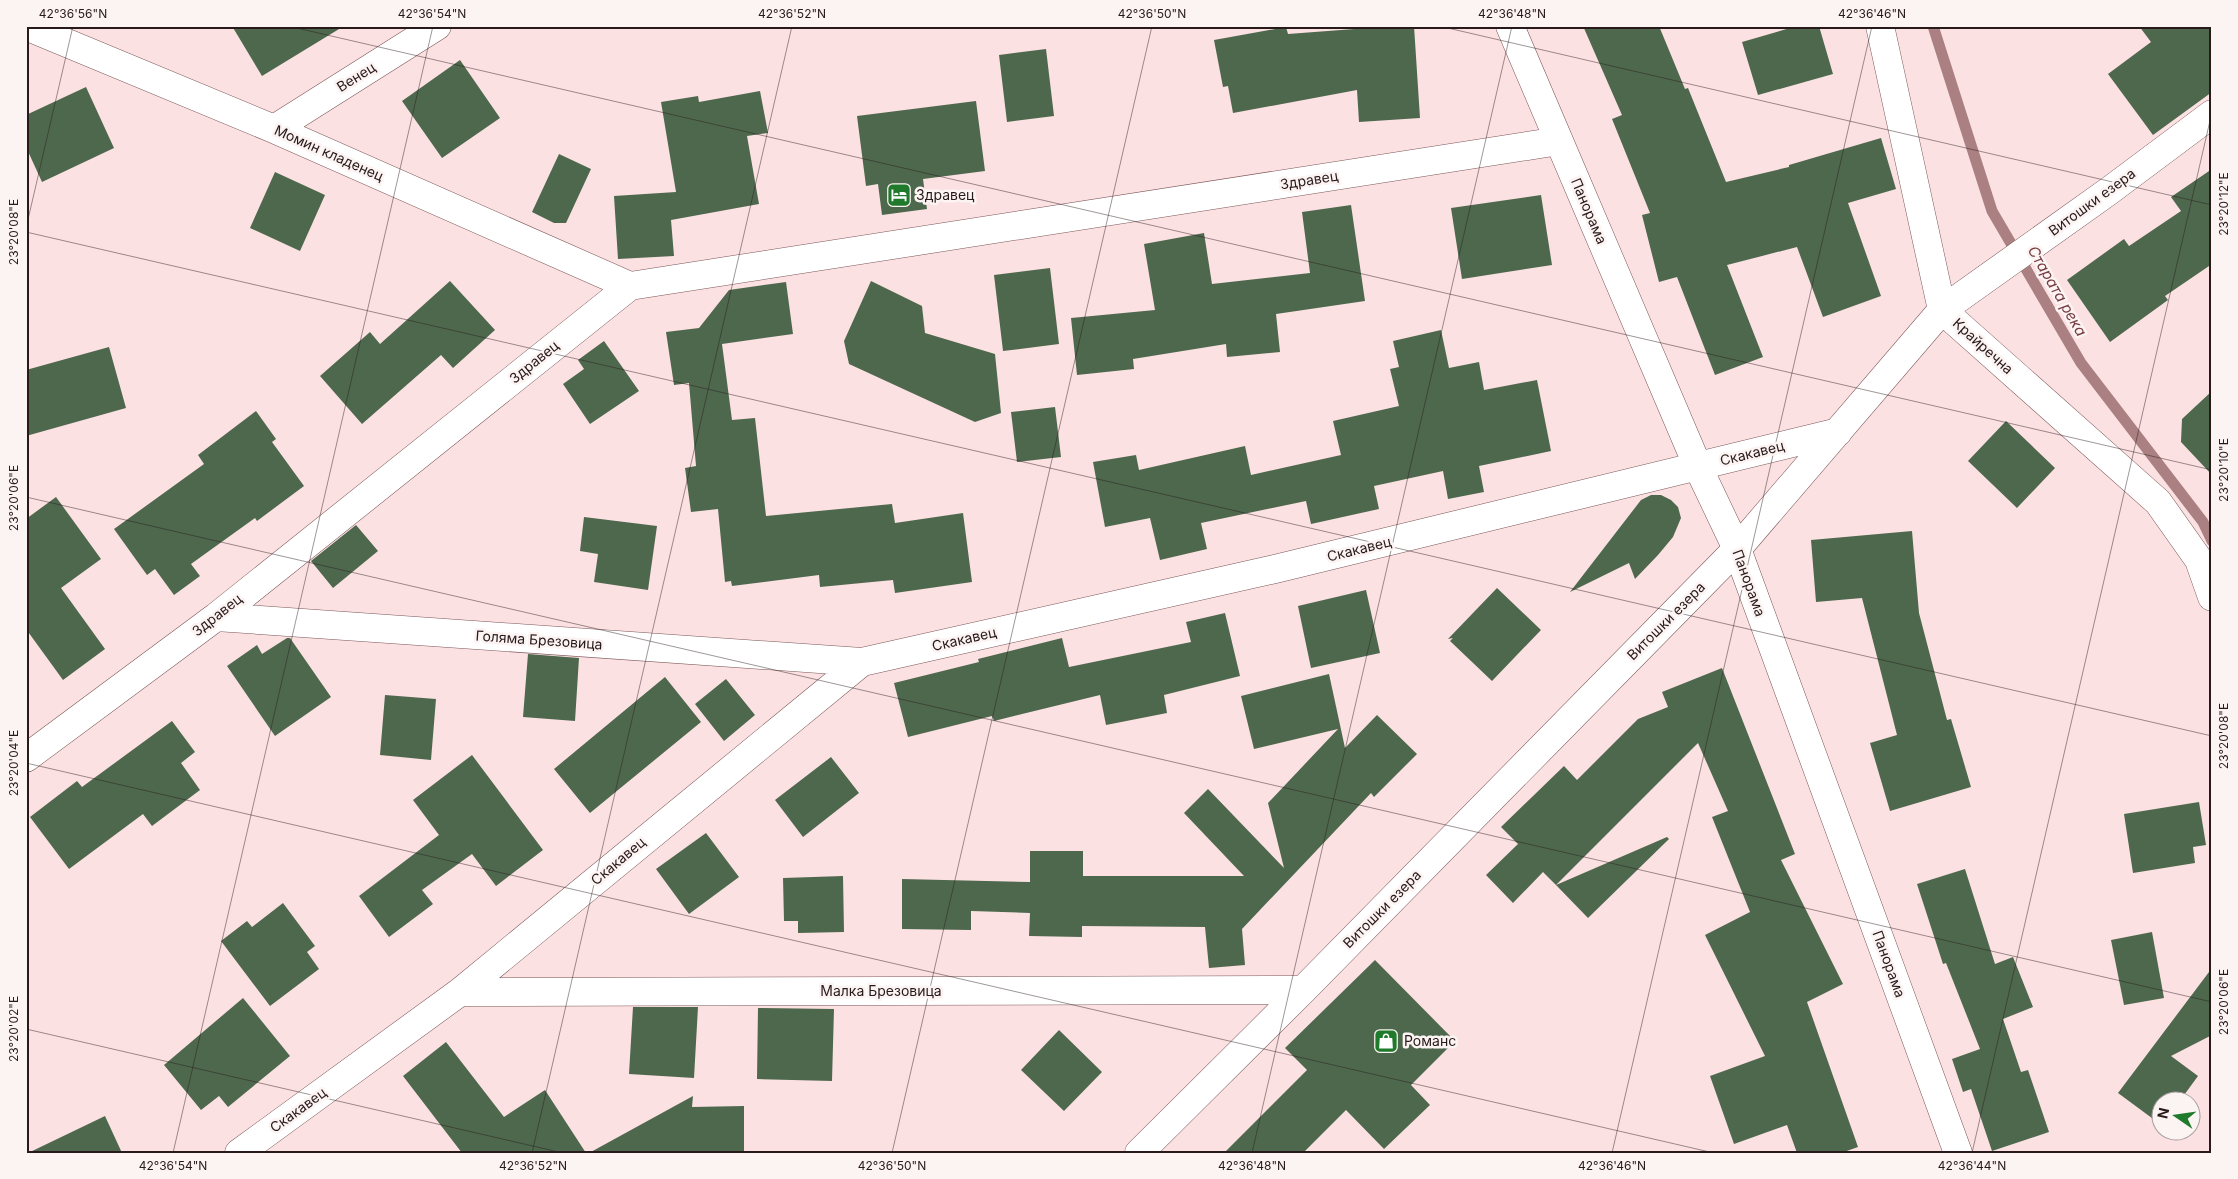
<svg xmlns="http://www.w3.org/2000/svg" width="2238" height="1179" viewBox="0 0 2238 1179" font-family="Inter,sans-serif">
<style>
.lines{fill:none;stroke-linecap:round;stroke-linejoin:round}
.stream{stroke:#aa8082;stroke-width:11}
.building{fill:#4e684e}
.minor-casing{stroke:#7c5759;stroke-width:29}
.minor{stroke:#fff;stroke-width:28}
.ticks{fill:none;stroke:#28191a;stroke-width:1;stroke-opacity:0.45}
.labels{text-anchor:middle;stroke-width:5;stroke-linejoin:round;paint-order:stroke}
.street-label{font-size:14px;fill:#28191a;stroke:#fcf3f3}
.poi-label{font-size:14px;fill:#28191a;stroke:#fcf3f3;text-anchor:start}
.water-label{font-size:15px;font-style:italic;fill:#763b40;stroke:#fcf3f3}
.neatline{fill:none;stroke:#28191a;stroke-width:2}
.ticks-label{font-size:12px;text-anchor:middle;fill:#28191a}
</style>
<rect width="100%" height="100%" fill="#fce1e2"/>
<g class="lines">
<path class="stream" d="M 1933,26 L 1992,211 L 2081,363 L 2203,522 L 2212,541"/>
</g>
<path class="building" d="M 232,26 L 344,26 L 262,76 Z
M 1394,26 L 1414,26 L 1420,118 L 1359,122 L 1357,90 L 1233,113 L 1228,86 L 1223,87 L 1214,40 L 1286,27 L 1288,34 Z
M 1583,26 L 1659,26 L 1685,89 L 1688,88 L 1726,182 L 1789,167 L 1789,165 L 1881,138 L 1896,189 L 1848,203 L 1881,296 L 1823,317 L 1797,247 L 1727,265 L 1763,357 L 1715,375 L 1677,277 L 1659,282 L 1642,215 L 1650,213 L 1612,119 L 1622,115 Z
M 1797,26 L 1819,26 L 1833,74 L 1758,95 L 1742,42 Z
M 2139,26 L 2212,26 L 2212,92 L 2153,135 L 2108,74 L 2151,42 Z
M 1046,49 L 1054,116 L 1007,122 L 999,55 Z
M 460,60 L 500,118 L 442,158 L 402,101 Z
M 86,87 L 114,148 L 42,182 L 26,147 L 26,115 Z
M 760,91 L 768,133 L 747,136 L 759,204 L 671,220 L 674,256 L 618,259 L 614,196 L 676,192 L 661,102 L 698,96 L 699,102 Z
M 976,101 L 985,171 L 923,179 L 927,209 L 882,215 L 878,184 L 866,186 L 857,116 Z
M 559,154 L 591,169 L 566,223 L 554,223 L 532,212 Z
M 2212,169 L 2212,264 L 2165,296 L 2168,300 L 2110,342 L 2067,280 L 2124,239 L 2129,246 L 2181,211 L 2171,197 Z
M 275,172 L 325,195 L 300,251 L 250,228 Z
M 1541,195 L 1552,265 L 1462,279 L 1451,208 Z
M 1351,205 L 1365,301 L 1276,314 L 1280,352 L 1227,357 L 1226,344 L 1133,359 L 1134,369 L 1077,375 L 1071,318 L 1155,310 L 1144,244 L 1204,233 L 1212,284 L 1310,273 L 1302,212 Z
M 1050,268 L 1059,344 L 1003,351 L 994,275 Z
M 450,281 L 495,330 L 453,368 L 441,355 L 362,424 L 320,376 L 370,332 L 380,344 Z
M 871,281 L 922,306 L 925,333 L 995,354 L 1001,413 L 975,422 L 849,364 L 844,341 Z
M 786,282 L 793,334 L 722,344 L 732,420 L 755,418 L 766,516 L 892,504 L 895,523 L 963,513 L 972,582 L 895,593 L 893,580 L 820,587 L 819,575 L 732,586 L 731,581 L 725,582 L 718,509 L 691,512 L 685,468 L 696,466 L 689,383 L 674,385 L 666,332 L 699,328 L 729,290 Z
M 1441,330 L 1449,368 L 1479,362 L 1484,390 L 1537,380 L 1551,451 L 1479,466 L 1484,492 L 1448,499 L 1443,471 L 1374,486 L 1379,509 L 1311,524 L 1306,501 L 1201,523 L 1207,549 L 1160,560 L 1150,518 L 1105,527 L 1093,462 L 1136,455 L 1139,470 L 1245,446 L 1251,475 L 1341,455 L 1333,421 L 1399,406 L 1390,369 L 1399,367 L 1393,341 Z
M 604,341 L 639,391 L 590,424 L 563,384 L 584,369 L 578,360 Z
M 109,347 L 126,408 L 26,436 L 26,370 Z
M 2212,391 L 2212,475 L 2181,442 L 2182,419 Z
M 1055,407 L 1061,457 L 1017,462 L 1011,412 Z
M 256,411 L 276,439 L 272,442 L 304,486 L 257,521 L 255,518 L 191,564 L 200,576 L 174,595 L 155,569 L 147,575 L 114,529 L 204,464 L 198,455 Z
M 2006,421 L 2055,468 L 2017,508 L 1968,461 Z
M 1651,495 L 1661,495 L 1671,500 L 1678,507 L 1681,518 L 1673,537 L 1658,555 L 1635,579 L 1629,563 L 1570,592 L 1641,500 Z
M 56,497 L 101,559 L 61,588 L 105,649 L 63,680 L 26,629 L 26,519 Z
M 584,517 L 657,526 L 648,590 L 594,582 L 598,554 L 580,551 Z
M 356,525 L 378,551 L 333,588 L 311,561 Z
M 1912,531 L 1919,613 L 1947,720 L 1951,719 L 1971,787 L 1890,811 L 1870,743 L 1897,735 L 1862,598 L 1816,602 L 1811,540 Z
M 1497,588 L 1541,630 L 1492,681 L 1450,641 L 1453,638 L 1448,639 Z
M 1366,590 L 1380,653 L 1311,668 L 1298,606 Z
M 1225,613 L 1240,676 L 1164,695 L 1167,713 L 1106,725 L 1100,695 L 994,721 L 992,716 L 908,737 L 894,683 L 979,662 L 978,659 L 1062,638 L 1069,667 L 1191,642 L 1186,622 Z
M 287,638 L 290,638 L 331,697 L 275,736 L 227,666 L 257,645 L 262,654 Z
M 528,654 L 579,658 L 575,721 L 523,717 Z
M 1722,668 L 1795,854 L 1781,860 L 1843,984 L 1807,1002 L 1858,1147 L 1841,1153 L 1797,1153 L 1787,1125 L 1734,1144 L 1710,1076 L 1765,1056 L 1705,935 L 1750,912 L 1712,817 L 1728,811 L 1698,743 L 1556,885 L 1543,872 L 1513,903 L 1486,875 L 1518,844 L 1501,827 L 1564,766 L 1577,780 L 1638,719 L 1668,707 L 1662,692 Z
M 1329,674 L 1345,748 L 1377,715 L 1417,754 L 1374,797 L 1371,793 L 1242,929 L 1245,965 L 1209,968 L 1205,927 L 1082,926 L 1082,937 L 1029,936 L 1030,913 L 971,911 L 971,930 L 902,929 L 902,879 L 1030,882 L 1030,851 L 1083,851 L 1083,876 L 1244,876 L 1184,813 L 1208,789 L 1284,868 L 1268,803 L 1338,729 L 1254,749 L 1241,696 Z
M 665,677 L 701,722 L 590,813 L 554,769 Z
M 726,679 L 755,715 L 724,741 L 695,704 Z
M 385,695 L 436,699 L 431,760 L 380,755 Z
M 172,721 L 195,752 L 181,763 L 200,790 L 152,826 L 143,814 L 69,869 L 30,817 L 77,781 L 82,787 Z
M 472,755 L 543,850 L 496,886 L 472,854 L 422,890 L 433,904 L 389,937 L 359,896 L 439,835 L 413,800 Z
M 831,757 L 859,793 L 803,837 L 775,800 Z
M 2199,802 L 2206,845 L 2193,847 L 2195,863 L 2133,873 L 2124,814 Z
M 706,833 L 739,877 L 689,914 L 656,869 Z
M 1667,837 L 1669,839 L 1588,918 L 1556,885 Z
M 1965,869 L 1995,964 L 2013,957 L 2033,1007 L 2003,1019 L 2021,1072 L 2028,1070 L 2049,1132 L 1992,1151 L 1971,1089 L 1963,1092 L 1952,1059 L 1980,1049 L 1946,963 L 1943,964 L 1917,884 Z
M 843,876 L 844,932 L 798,933 L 798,921 L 784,921 L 783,878 Z
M 283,903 L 315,946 L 307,952 L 319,969 L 270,1006 L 221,941 L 247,921 L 252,927 Z
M 2152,932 L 2164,998 L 2124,1005 L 2111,940 Z
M 1375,960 L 1455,1041 L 1411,1085 L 1430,1105 L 1384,1149 L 1346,1110 L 1303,1153 L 1224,1153 L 1307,1070 L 1285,1048 Z
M 2212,968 L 2212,1035 L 2171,1056 L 2198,1076 L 2179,1102 L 2160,1102 L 2160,1124 L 2118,1093 Z
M 243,998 L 290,1056 L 228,1107 L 219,1096 L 201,1110 L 164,1065 Z
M 633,1007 L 698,1007 L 694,1078 L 629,1074 Z
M 758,1008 L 834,1009 L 832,1081 L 757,1079 Z
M 1059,1030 L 1102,1072 L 1064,1111 L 1021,1070 Z
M 446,1042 L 504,1117 L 545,1090 L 586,1153 L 462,1153 L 403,1076 Z
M 693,1096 L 692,1107 L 744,1106 L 744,1153 L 589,1153 Z
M 105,1116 L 122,1153 L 28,1153 Z"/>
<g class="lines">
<g class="minor-casing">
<path id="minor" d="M 26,26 L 274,129 L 630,286
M 1510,26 L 1698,467 L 1737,549 L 1958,1153
M 1880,26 L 1942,310 L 2158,502 L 2199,560 L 2212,597
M 274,129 L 437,26
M 216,617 L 862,662
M 26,758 L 216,617 L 630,286 L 1559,141
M 460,992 L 1303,990
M 239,1153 L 460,992 L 862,662 L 1275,569 L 1838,432
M 1139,1153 L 1303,990 L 1737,549 L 1942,310 L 2109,191 L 2212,114"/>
</g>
<use href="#minor" class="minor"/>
</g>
<path class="ticks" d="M 288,26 L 2212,470M 1439,26 L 2212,205M 26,228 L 73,26M 26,232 L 2212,736M 26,497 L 2212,1002M 26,763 L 1714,1153M 26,1029 L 563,1153M 173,1153 L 433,26M 532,1153 L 792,26M 892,1153 L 1152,26M 1252,1153 L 1512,26M 1612,1153 L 1872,26M 1972,1153 L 2212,112"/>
<defs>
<g id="hotel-square" transform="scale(1.25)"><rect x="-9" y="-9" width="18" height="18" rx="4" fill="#1f7b2b" stroke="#fcf3f3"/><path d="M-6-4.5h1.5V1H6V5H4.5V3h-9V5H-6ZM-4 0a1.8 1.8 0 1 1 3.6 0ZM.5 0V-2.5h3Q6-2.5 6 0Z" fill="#fff"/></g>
<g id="shop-square" transform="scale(1.25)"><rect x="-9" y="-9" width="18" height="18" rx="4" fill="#1f7b2b" stroke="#fcf3f3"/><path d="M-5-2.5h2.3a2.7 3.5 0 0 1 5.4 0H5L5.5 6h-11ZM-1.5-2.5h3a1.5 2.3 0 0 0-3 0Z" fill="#fff"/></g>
</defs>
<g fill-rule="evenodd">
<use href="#hotel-square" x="899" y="195"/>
<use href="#shop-square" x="1386" y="1041"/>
</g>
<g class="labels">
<g class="street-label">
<text transform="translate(356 77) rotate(-32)" y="5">Венец</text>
<text transform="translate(329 153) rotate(24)" y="5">Момин кладенец</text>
<text transform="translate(1309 180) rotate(-9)" y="5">Здравец</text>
<text transform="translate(2092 202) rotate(-36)" y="5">Витошки езера</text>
<text transform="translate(1589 211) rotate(67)" y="5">Панорама</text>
<text transform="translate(1983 346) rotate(42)" y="5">Крайречна</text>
<text transform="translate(534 362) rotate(-39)" y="5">Здравец</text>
<text transform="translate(1752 453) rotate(-14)" y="5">Скакавец</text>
<text transform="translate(1359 549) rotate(-14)" y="5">Скакавец</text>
<text transform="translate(1749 583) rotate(70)" y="5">Панорама</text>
<text transform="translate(217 615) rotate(-38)" y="5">Здравец</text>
<text transform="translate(1666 621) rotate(-45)" y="5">Витошки езера</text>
<text transform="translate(964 639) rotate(-13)" y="5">Скакавец</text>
<text transform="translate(539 640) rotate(4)" y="5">Голяма Брезовица</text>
<text transform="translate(618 861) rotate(-40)" y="5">Скакавец</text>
<text transform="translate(1382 909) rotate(-45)" y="5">Витошки езера</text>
<text transform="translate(1889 964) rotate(70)" y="5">Панорама</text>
<text x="881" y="996">Малка Брезовица</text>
<text transform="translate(298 1110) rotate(-36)" y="5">Скакавец</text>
</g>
<g class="poi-label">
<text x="916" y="200">Здравец</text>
<text x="1404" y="1046">Романс</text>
</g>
<g class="water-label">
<text transform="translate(2057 291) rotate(60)" y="5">Старата река</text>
</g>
</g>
<rect width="2238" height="1179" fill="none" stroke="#fcf3f3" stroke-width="55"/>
<g transform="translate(2176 1116) rotate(283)"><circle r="24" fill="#fcf3f3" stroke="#a79c9c"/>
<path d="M0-4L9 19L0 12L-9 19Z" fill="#1f7b2b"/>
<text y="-8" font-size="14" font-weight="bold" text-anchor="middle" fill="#28191a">N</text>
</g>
<rect x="28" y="28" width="2182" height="1124" class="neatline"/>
<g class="ticks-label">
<text x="73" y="18">42°36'56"N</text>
<text x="432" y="18">42°36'54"N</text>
<text x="792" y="18">42°36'52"N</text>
<text x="1152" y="18">42°36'50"N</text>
<text x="1512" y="18">42°36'48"N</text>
<text x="1872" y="18">42°36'46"N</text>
<text transform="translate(2224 204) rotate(-90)" y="4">23°20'12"E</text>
<text transform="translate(14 232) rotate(-90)" y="4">23°20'08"E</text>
<text transform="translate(2224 470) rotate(-90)" y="4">23°20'10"E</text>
<text transform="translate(14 498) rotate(-90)" y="4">23°20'06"E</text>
<text transform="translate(2224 736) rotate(-90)" y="4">23°20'08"E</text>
<text transform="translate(14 763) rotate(-90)" y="4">23°20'04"E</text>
<text transform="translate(2224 1002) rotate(-90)" y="4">23°20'06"E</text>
<text transform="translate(14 1029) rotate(-90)" y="4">23°20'02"E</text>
<text x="173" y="1170">42°36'54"N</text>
<text x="533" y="1170">42°36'52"N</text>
<text x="892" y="1170">42°36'50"N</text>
<text x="1252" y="1170">42°36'48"N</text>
<text x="1612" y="1170">42°36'46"N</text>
<text x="1972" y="1170">42°36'44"N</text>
</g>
</svg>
